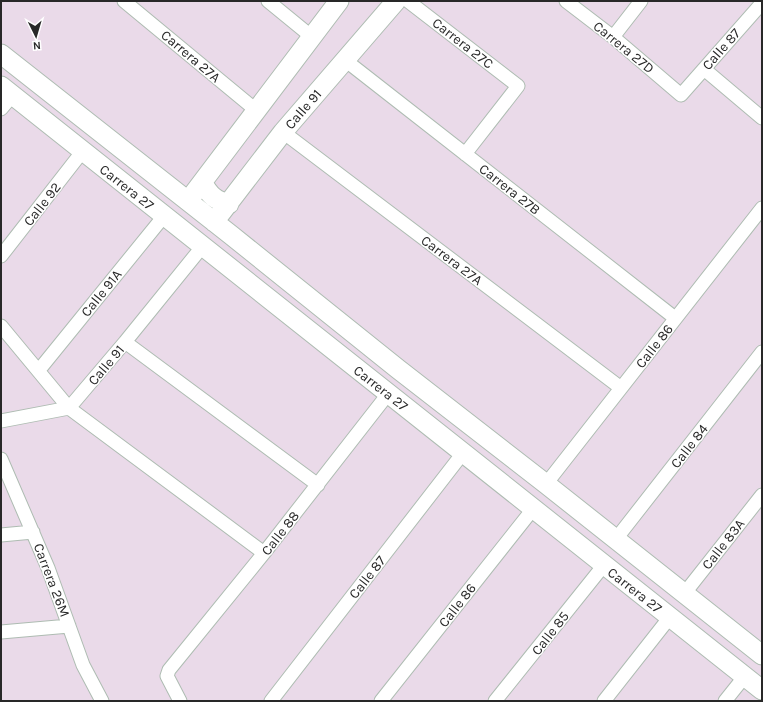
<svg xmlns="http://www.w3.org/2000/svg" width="763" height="702" viewBox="0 0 763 702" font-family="Karla,sans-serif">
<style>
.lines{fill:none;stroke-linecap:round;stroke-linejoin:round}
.street-casing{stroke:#aebcb2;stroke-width:15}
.secondary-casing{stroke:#aebcb2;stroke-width:21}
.street{stroke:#fff;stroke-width:13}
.secondary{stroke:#fff;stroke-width:19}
.labels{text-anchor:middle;stroke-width:3;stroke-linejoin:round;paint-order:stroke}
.street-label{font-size:14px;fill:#282828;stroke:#fff}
</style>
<rect width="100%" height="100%" fill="#eadae9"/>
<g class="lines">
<g class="street-casing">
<path id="street" d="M 124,1 L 257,111
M 268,1 L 312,37
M 408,1 L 518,86 L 465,154
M 566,1 L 613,37 L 681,95 L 762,3
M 613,37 L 641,1
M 345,60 L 675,318
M 704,69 L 762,118
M 1,109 L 12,96
M 283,132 L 621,388
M 1,256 L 82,152
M 1,326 L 69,408 L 264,553
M 125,342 L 318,485
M 39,370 L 164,216
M 69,408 L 125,342 L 202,247
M 1,421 L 69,408
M 1,459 L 48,568 L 83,665 L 102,701
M 546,484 L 762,208
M 1,535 L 33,532
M 616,539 L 762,352
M 684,594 L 762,495
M 1,632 L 69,626
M 180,701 L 167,676 L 169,670 L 264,553 L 388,394
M 271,701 L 463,453
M 381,701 L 533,509
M 495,701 L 604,565
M 604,701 L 670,617
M 725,701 L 745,676"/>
</g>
<g class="secondary-casing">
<path id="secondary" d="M 1,54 L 231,235 L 398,369 L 546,484 L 762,655
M 1,86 L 762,690
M 203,183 C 209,195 216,201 229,204
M 188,201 L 339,1
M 214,222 L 283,132 L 396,1"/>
</g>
<use href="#street" class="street"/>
<use href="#secondary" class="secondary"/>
</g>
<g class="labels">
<g class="street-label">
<text transform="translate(463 43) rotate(38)" y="5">Carrera 27C</text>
<text transform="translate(624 47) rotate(39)" y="5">Carrera 27D</text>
<text transform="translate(721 49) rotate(-49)" y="5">Calle 87</text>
<text transform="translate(191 56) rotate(40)" y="5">Carrera 27A</text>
<text transform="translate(303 109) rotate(-49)" y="5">Calle 91</text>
<text transform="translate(127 187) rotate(38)" y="5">Carrera 27</text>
<text transform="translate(510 189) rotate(38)" y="5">Carrera 27B</text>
<text transform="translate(42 204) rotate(-52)" y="5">Calle 92</text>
<text transform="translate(452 260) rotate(37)" y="5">Carrera 27A</text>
<text transform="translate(101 293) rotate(-51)" y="5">Calle 91A</text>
<text transform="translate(654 346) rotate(-52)" y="5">Calle 86</text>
<text transform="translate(106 365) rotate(-50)" y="5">Calle 91</text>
<text transform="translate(381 388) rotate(38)" y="5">Carrera 27</text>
<text transform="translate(689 446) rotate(-52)" y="5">Calle 84</text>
<text transform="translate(280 533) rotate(-52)" y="5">Calle 88</text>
<text transform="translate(723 544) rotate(-52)" y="5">Calle 83A</text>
<text transform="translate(367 577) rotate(-52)" y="5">Calle 87</text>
<text transform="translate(52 580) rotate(69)" y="5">Carrera 26M</text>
<text transform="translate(635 590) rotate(38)" y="5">Carrera 27</text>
<text transform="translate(457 605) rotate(-52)" y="5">Calle 86</text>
<text transform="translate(550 633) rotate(-52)" y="5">Calle 85</text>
</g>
</g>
<rect width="763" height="702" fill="none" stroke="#282828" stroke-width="4"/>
<g transform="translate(36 36) rotate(175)" stroke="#ffffff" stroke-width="3" paint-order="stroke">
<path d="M0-3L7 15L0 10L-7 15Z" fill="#282828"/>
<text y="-6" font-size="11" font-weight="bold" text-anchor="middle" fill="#282828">N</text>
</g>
</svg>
